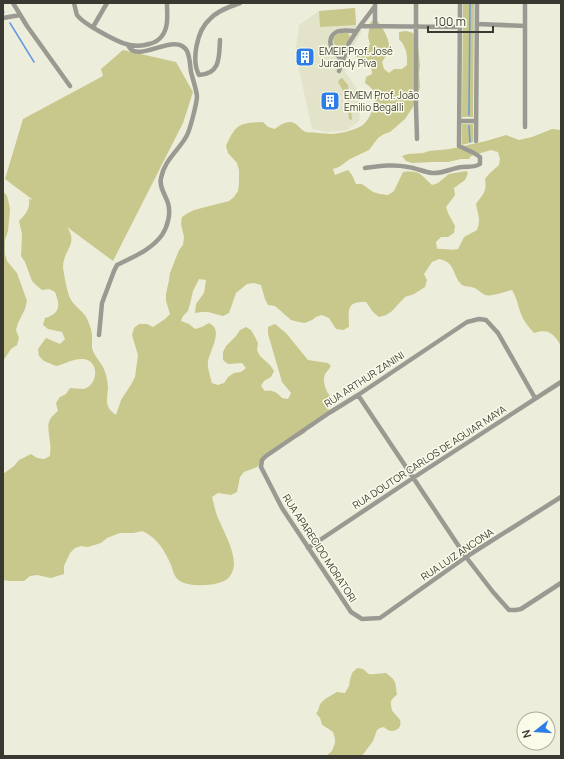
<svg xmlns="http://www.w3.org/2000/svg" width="564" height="759" viewBox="0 0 564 759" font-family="Manrope,sans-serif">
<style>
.built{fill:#e2e3c9}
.green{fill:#c8c88c}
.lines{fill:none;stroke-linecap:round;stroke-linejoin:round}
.stream{stroke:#6499e5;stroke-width:1.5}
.minor{stroke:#9a9a92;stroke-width:4.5}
.labels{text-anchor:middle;stroke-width:3;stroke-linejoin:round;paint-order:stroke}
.poi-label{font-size:10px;fill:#393932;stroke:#fafbe9;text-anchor:start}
.street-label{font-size:10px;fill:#393932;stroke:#fafbe9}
</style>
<rect width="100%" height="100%" fill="#ededdb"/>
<path class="built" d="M 355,8 L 356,25 L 362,31 L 352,49 L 345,72 L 357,89 L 360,109 L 359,121 L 347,130 L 328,132 L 312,129 L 298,65 L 296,47 L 299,25 L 319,11 Z"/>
<path class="green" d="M 463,3 L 474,3 L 473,117 L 462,117 Z
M 355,8 L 356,25 L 320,27 L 319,11 Z
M 375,18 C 382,26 391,40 389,51 C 387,55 384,59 382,62 L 384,69 L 389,73 L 394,69 L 402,69 L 407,65 L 407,58 L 406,51 L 403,44 L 399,39 L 399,32 L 406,31 L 413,33 L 416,39 L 418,45 L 420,66 L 419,73 L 420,87 L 413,107 L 405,119 L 390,132 L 384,134 L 378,138 L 369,150 L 350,159 L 339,167 L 333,169 L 335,175 L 348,170 L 352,175 L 356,184 L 362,184 L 373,192 L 380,194 L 388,195 L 394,191 L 403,172 C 420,170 420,174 432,185 L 438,183 L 449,174 L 466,171 L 468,173 L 465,180 L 454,188 L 455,195 L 446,207 L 448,213 L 455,226 L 454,233 L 448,237 L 441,237 L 436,242 L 437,249 C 444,248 450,251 458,249 L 464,237 L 477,230 C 481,219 478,215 476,204 C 483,193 487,193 485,179 L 489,174 L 499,165 L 500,159 L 498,152 L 491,150 L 471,156 L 469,159 L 461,159 L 448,162 L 433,162 L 412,163 L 406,161 L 402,156 L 408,154 L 423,153 L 429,151 L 450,149 L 486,141 L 506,135 L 519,140 L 532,137 L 552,129 L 561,130 L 561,346 C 554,334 549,328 534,333 C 529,327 524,322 521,314 C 518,306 517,298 512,290 C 505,292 491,297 485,295 C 481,293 478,290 475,288 C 470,286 464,288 460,283 C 452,273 455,262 439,259 L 432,262 L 424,274 L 427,280 L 425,287 L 414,294 L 405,297 L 391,312 L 386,315 L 379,317 L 373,312 L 366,302 C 345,301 349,311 349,327 L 343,330 L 336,329 L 329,318 L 322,315 L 316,317 L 312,320 L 305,323 L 299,322 L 291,320 L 275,306 L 268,305 L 265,299 L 261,285 L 254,283 L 247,284 L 236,293 L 229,313 L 223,316 L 208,312 L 202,312 L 195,313 L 196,304 L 204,293 L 206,280 L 199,279 L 193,291 L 190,304 L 188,311 L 183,316 L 181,321 L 189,324 L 195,329 L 202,327 L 209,323 C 210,324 213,325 214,327 C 220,335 210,352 208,361 C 207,367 210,376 212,383 L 218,385 L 224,383 L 228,377 L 234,373 L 241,372 L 246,368 L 242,363 L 228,364 L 223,360 L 223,352 L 226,346 L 236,336 L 240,330 L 246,327 L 251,330 L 255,337 L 258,343 L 257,350 L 260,356 L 270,365 L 274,371 L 271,377 L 264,381 L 261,386 L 265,391 C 273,390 277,392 282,398 L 288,399 L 291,393 L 282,382 L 268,334 L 268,327 L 275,324 L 286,333 L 308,360 L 328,363 L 331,366 C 330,368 327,371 325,374 C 322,381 326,393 332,398 L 327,416 L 309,427 L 305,433 L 298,437 L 284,441 L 257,467 L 244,472 L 240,477 L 237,492 L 231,495 L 218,493 L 212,497 C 214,504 215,511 218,518 C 224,532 233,547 234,563 C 234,570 231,578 224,581 C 215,585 204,586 194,585 C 189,584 184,584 180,581 C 174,577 173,571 171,565 C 165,551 157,537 142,531 L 134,533 L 120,533 L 107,538 L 101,543 L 88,547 L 81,546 L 75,548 L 70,553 L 64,566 L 64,574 L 51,578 L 37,575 L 30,576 L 24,581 L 10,581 L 3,580 L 3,474 L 14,466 L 19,460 L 31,454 L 37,458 L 44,459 L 50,456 C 50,451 51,447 50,443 C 49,428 44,422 58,411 L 56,403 L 60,397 L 66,394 L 70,388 C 74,388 79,389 83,389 C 97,387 101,362 84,359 C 74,358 65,364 56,366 L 44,361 L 39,356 L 38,349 L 46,338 L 60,344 L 65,339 L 62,332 L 48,329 L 43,325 L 45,318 C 61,313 60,305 55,292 L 49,289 L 42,290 L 37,286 L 32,281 L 25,262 L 21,256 L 22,234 L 19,221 C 26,214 30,209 29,199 L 33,200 L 5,179 L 23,119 L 103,76 L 101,69 L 123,50 L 176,62 L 193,92 L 183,123 L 113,261 L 67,227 C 79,244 63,250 63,267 C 64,275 67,293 71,300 C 76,308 85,312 88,321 C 90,326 92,331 92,336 C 92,340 92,345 92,348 C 94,356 100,361 103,367 C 106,373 108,382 108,388 C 107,400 104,407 116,415 L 121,400 L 132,383 L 135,377 L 138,355 L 132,335 L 134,328 L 139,324 L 147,324 L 153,327 L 165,319 L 170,314 L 166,301 L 166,294 L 169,280 L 170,273 L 179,250 L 183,245 L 184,237 L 181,224 L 182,217 L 188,213 L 194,210 L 229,201 L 234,197 L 238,191 L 239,184 L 239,170 L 237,163 L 228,153 L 226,146 C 236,124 239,123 263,122 L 268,127 L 275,129 C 280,125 284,122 291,122 C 298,123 300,130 306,132 C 310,133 314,132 318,133 C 322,133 327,134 331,134 C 339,134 356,130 363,125 C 369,120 374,108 375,100 C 376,92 372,88 365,83 L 366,77 L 372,74 C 372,61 366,61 355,56 L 361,52 L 367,50 L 370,44 L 368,37 L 370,23 Z
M 348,33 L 350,37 L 345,50 L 342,50 L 334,44 L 333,39 C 336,33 341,33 348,33 Z
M 342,78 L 348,85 L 352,119 L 351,120 L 349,119 L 347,98 L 338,82 L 340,79 Z
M 462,124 L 473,124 L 473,142 L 462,145 Z
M 3,191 L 7,196 L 9,204 L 10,210 L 8,231 L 5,240 L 5,254 L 7,261 L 17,273 L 27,301 L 25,309 L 18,323 L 16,330 L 19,338 L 17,345 L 11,349 L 3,361 Z
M 357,668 C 366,669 363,670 369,674 C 372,675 382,673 386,673 C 397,681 395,682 397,694 C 395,698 390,699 391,704 C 391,714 397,714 400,720 C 402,726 398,731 392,731 C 389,731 386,729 384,727 L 380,728 L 377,730 L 373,741 L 362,756 L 326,756 L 332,751 L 335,743 L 335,739 L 333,732 L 321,724 L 322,724 L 320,718 L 316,713 L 318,711 L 320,704 L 325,699 L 337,692 L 345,693 L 349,686 L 350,680 L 352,673 Z"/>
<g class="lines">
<path class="stream" d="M 3,11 L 4,12
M 10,23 L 34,62
M 469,115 L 470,3
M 469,126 L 470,142"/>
<path class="minor" d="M 13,3 L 27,26 L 70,86
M 74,3 C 75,7 76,12 77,15 C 82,22 91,26 97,30 C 113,39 130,50 149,44 C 154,43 159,40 162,36 C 169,27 167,14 167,3
M 416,3 L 416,106 L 417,139
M 3,18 L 20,15
M 477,24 L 525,26
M 360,26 L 459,27
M 375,26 L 375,3
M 93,27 L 107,3
M 220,40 C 219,56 221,74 199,75 C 191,60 197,30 210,19 C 216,12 231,6 240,3
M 343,61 C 337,55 326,46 332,36 C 333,34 337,31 340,31 C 345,30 351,31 356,31
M 339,71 L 349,43 L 360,26 L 375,6
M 459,121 L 476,121
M 525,127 L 525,3
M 476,141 L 477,3
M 365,168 C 380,166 394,164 408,167 C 416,168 424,172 432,173 C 442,174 452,168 462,167 C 469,166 474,168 480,164 L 480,157 L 474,153 L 459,146 L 460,3
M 99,335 L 102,303 L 114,271 L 117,265 C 133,257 151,250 162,235 C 168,226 171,213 168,203 C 165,194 159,187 161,178 C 164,161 178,151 186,137 C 190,131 197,102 197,96 C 196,88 193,80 191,72 C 190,65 190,57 187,51 C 176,30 136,66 128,45
M 358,395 L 466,557 L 493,592 L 509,610 L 516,610 L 521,609 L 561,583
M 535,398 L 498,333 L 486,320 L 479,319 L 467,322 L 358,395 L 329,413 L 266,456 L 262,460 L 261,467 L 282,508 L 351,612 L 362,619 L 380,618 L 466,557 L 561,497
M 308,548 L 413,478 L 561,382"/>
</g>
<defs>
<g id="building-square" transform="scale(1)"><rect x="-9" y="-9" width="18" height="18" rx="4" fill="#2d7de9" stroke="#fafbe9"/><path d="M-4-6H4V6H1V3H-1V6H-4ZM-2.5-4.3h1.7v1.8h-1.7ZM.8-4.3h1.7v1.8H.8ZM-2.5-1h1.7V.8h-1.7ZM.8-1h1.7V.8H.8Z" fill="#fff"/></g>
</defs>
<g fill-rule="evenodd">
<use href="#building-square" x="305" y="57"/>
<use href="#building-square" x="330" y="101"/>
</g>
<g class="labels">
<g class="poi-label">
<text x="319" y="55">EMEIF Prof. José<tspan x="319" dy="12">Jurandy Piva</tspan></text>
<text x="344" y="99">EMEM Prof. João<tspan x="344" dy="12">Emilio Begalli</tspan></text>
</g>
<g class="street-label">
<text transform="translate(364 379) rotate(-33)" y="4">RUA ARTHUR ZANINI</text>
<text transform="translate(429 457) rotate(-33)" y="4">RUA DOUTOR CARLOS DE AGUIAR MAYA</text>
<text transform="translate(320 548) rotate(57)" y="4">RUA APARECIDO MORATORI</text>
<text transform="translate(457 554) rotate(-34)" y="4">RUA LUIZ ANCONA</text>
</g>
</g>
<rect width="564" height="759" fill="none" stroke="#393932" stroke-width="8"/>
<g transform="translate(536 731) rotate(253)"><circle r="19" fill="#fafbe9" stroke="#adada0"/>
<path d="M0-3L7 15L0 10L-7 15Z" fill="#2d7de9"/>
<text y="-6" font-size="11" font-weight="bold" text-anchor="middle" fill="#393932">N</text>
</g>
<path d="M428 26v6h65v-6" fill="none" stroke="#393932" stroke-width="2"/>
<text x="434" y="26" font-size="12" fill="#393932" stroke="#fafbe9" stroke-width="3" paint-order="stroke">100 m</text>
</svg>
